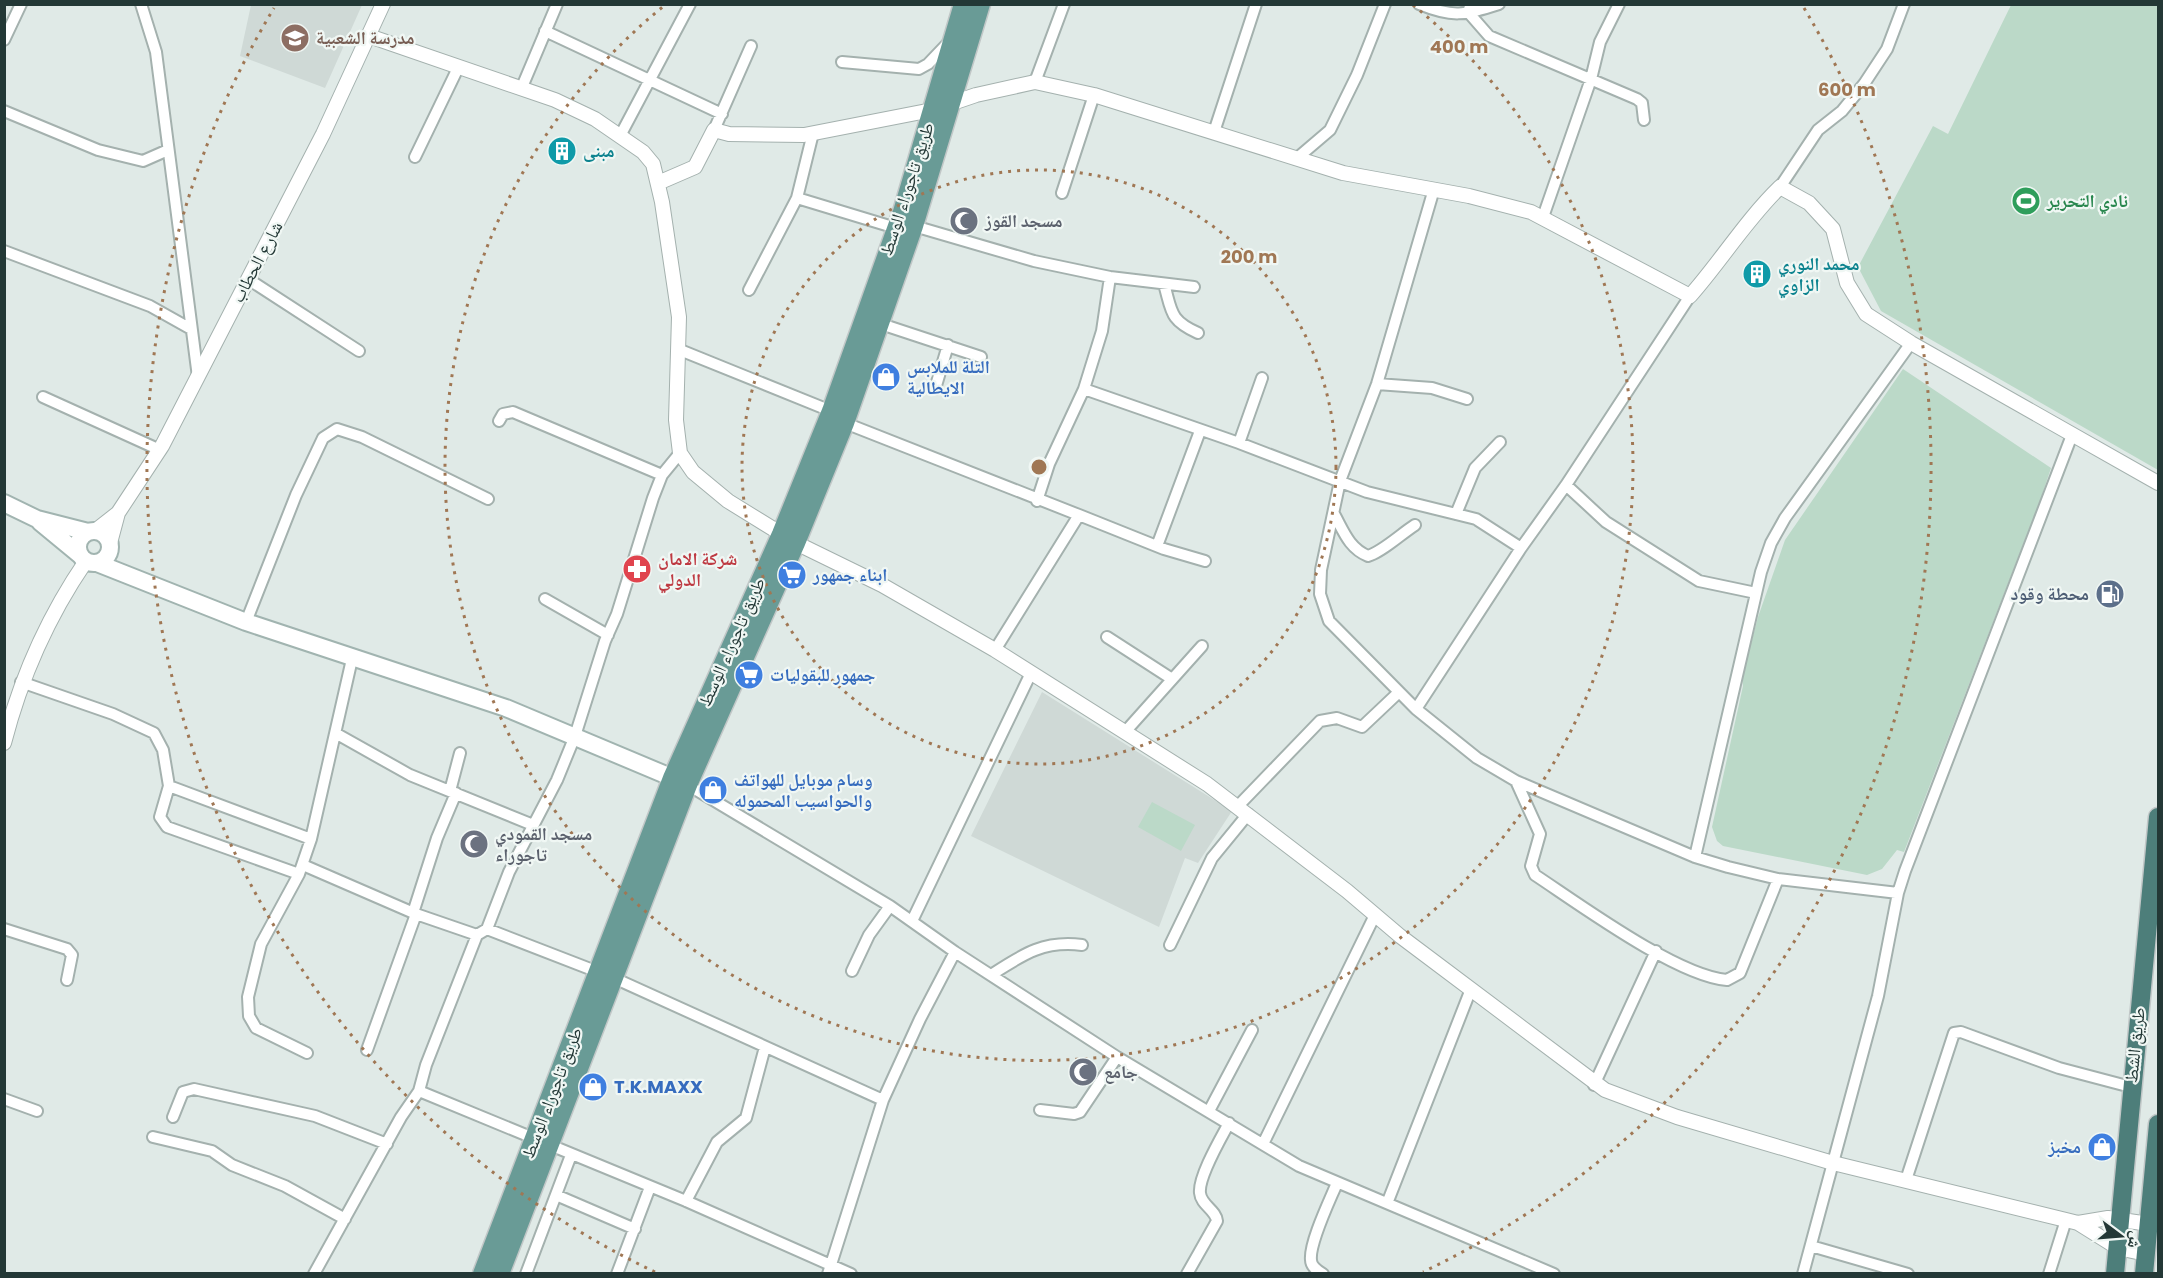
<svg xmlns="http://www.w3.org/2000/svg" width="2163" height="1278" viewBox="0 0 2163 1278" font-family="Poppins,'Noto Naskh Arabic',sans-serif">
<style>
.built{fill:#cfd9d6}
.green{fill:#bbd9c8}
.lines{fill:none;stroke-linecap:round;stroke-linejoin:round}
.minor-casing{stroke:#a4b1ae;stroke-width:14}
.tertiary-casing{stroke:#a4b1ae;stroke-width:16}
.secondary-casing{stroke:#a1b4b0;stroke-width:20}
.primary-casing{stroke:#c1c7c7;stroke-width:21}
.trunk-casing{stroke:#c1c7c7;stroke-width:21}
.minor{stroke:#fff;stroke-width:10}
.tertiary{stroke:#fff;stroke-width:14}
.secondary{stroke:#fff;stroke-width:16}
.primary{stroke:#699b96;stroke-width:18}
.trunk{stroke:#4d7e7a;stroke-width:18}
.ring{fill:none;stroke:#a07754;stroke-width:3;stroke-dasharray:3 6}
.labels{text-anchor:middle;stroke-width:4.5;stroke-linejoin:round;paint-order:stroke}
.education-label{font-size:18px;font-weight:bold;fill:#785e54;stroke:#f0f7f4;text-anchor:start}
.culture-label{font-size:18px;font-weight:bold;fill:#0d838f;stroke:#f0f7f4;text-anchor:start}
.street-label{font-size:18px;fill:#233836;stroke:#f0f7f4}
.leisure-label{font-size:18px;font-weight:bold;fill:#27864d;stroke:#f0f7f4;text-anchor:start}
.worship-label{font-size:18px;font-weight:bold;fill:#5b616d;stroke:#f0f7f4;text-anchor:start}
.shop-label{font-size:18px;font-weight:bold;fill:#366cbe;stroke:#f0f7f4;text-anchor:start}
.health-label{font-size:18px;font-weight:bold;fill:#be3a42;stroke:#f0f7f4;text-anchor:start}
.service-label{font-size:18px;font-weight:bold;fill:#4e5e75;stroke:#f0f7f4;text-anchor:end}
.centre{fill:#a07754;stroke:#f0f7f4;stroke-width:3}
.ring-label{font-size:18px;text-anchor:middle;font-weight:bold;fill:#a07754;stroke:#f0f7f4;stroke-width:4.5;stroke-linejoin:round;paint-order:stroke}
</style>
<rect width="100%" height="100%" fill="#e0eae7"/>
<path class="built" d="M 251,5 L 251,4 L 362,5 L 325,88 L 240,56 Z
M 1042,692 L 1232,811 L 1198,863 L 1185,858 L 1159,927 L 971,836 Z"/>
<path class="green" d="M 2011,5 L 2158,5 L 2158,470 L 1881,311 L 1858,267 L 1933,126 L 1948,134 Z
M 1903,369 L 2051,468 L 2040,501 L 1904,852 L 1897,850 L 1882,869 L 1867,875 L 1723,846 L 1717,841 L 1712,827 L 1743,686 L 1742,677 L 1758,617 L 1785,540 Z
M 1152,802 L 1195,825 L 1181,851 L 1138,827 Z"/>
<g class="lines">
<g class="minor-casing">
<path id="minor" d="M 141,4 L 156,52 L 198,377
M 1419,4 C 1453,18 1464,15 1499,4
M 1471,4 L 1468,12 L 1489,36 L 1637,99 L 1642,103 L 1644,120
M 545,31 L 722,114
M 4,40 L 21,4
M 842,62 L 919,69 L 928,64 L 949,42
M 1035,82 L 1064,4
M 522,87 L 557,4
M 4,111 L 98,150 L 143,161 L 168,150
M 714,130 L 751,46
M 1214,132 L 1256,4
M 620,136 L 690,4
M 415,157 L 458,68
M 1296,159 L 1330,130 L 1357,75 L 1385,4
M 1780,187 L 1818,130 L 1842,111 L 1864,84 L 1887,49 L 1904,4
M 1434,189 L 1377,384 L 1340,481 L 1321,570 L 1320,594 L 1329,621 L 1416,709 L 1477,758 L 1516,781 L 1695,857 L 1728,867 L 1778,879 L 1898,893
M 1062,193 L 1094,95
M 797,198 L 896,228
M 1543,217 L 1591,79 L 1600,42 L 1619,4
M 914,226 L 1034,261 L 1110,277 L 1194,287
M 4,251 L 150,306 L 191,329
M 248,279 L 359,351
M 1164,284 C 1172,311 1169,320 1198,333
M 749,290 L 797,198 L 813,133
M 881,324 L 981,357
M 680,350 L 831,411
M 1377,384 L 1432,388 L 1467,399
M 935,389 L 948,345
M 1084,389 L 1239,443 L 1367,492 L 1476,519 L 1521,548
M 43,397 L 160,450
M 499,421 L 503,414 L 513,412 L 662,475
M 845,423 L 1079,515 L 995,650
M 1239,443 L 1262,378
M 1566,485 L 1690,296
M 1037,501 L 1049,464 L 1084,389 L 1102,331 L 1110,277
M 1334,514 C 1344,532 1349,548 1368,556 C 1382,552 1401,534 1415,525
M 1456,514 L 1475,468 L 1500,442
M 1079,515 L 1164,549 L 1205,561
M 1157,546 L 1200,431
M 545,599 L 608,635
M 246,622 L 296,495 L 323,438 L 337,429 L 362,437 L 488,499
M 1107,637 L 1172,679
M 21,682 L 113,714 L 154,733 L 163,750 L 169,786 L 160,817 L 167,827 L 299,874
M 1416,709 L 1521,548 L 1566,485 L 1606,522 L 1699,581 L 1756,593
M 1125,732 L 1202,646
M 337,734 L 410,775 L 533,825
M 1516,781 L 1540,834 L 1531,866 L 1535,875 C 1579,904 1677,976 1727,980 L 1740,973 L 1778,879
M 688,785 L 890,906 L 955,952 L 1117,1057 L 1299,1166 L 1554,1274
M 169,786 L 311,839
M 450,791 L 460,753
M 1238,806 L 1320,721 L 1337,718 L 1362,727 L 1398,693
M 1695,857 L 1761,572 L 1771,543 L 1785,518 L 1911,343
M 303,865 L 416,914 L 477,935
M 413,913 L 437,838 L 456,793
M 912,921 L 1031,673
M 4,929 L 67,949 L 72,955 L 67,980
M 487,929 L 598,972
M 1170,945 L 1212,858 L 1248,814
M 852,971 L 869,935 L 890,906
M 991,975 C 1022,955 1043,940 1082,945
M 614,978 L 883,1100
M 367,1050 L 416,914
M 307,1053 L 256,1028 L 249,1016 L 248,997 L 261,944 L 299,874 L 311,839 L 352,659
M 1594,1085 L 1656,951
M 419,1091 L 686,1201 L 851,1274
M 4,1099 L 37,1111
M 1040,1110 L 1074,1114 L 1080,1112 L 1117,1057
M 1209,1111 L 1252,1030
M 173,1117 L 183,1092 L 194,1089 L 315,1116 L 387,1144
M 153,1137 L 212,1151 L 232,1165 L 285,1186 L 345,1219
M 1263,1144 L 1375,915
M 1906,1180 L 1954,1033 L 1961,1032 L 2059,1068 L 2131,1087
M 556,1195 L 635,1229
M 686,1201 L 717,1142 L 746,1118 L 765,1047
M 1388,1201 L 1471,989
M 1811,1246 L 1908,1274
M 314,1274 L 401,1117 L 419,1091 L 426,1065 L 477,935 L 487,929 L 509,872 L 557,780 L 575,736 L 605,641 L 617,614 L 653,498 L 662,475 L 680,453
M 526,1274 L 571,1155
M 617,1274 L 650,1187
M 828,1274 L 883,1100 L 920,1019 L 955,952
M 1187,1274 L 1217,1221 C 1216,1210 1201,1205 1200,1193 C 1198,1177 1221,1138 1229,1123
M 1323,1274 C 1318,1271 1311,1267 1311,1260 C 1309,1243 1330,1200 1337,1183
M 1803,1274 L 1878,996 L 1898,893 L 1905,871 L 2072,435
M 2049,1274 L 2066,1220"/>
</g>
<g class="tertiary-casing">
<path id="tertiary" d="M 369,36 L 555,100 L 595,119 L 643,152 L 653,164 L 662,202 L 679,317 L 676,420 L 680,453 L 693,472 L 728,501 L 796,543 L 882,585 L 995,650 L 1207,784 L 1347,891 L 1400,936 L 1605,1090 L 1677,1117 L 1833,1163 L 2066,1220 L 2078,1223 L 2118,1248 L 2146,1254
M 658,183 L 695,167 L 714,130 L 729,134 L 804,135 L 932,110 L 976,95 L 1035,82 L 1094,95 L 1343,173 L 1469,196 L 1531,212 L 1690,296 C 1721,261 1746,220 1780,187 L 1809,203 L 1833,229 L 1847,283 L 1866,314 L 1911,343 L 2158,483
M 95,531 L 118,513 L 162,446 L 323,134 L 383,4
M 110,543 L 118,513
M 4,743 C 21,677 47,618 86,561
M 2078,1223 L 2108,1218 L 2149,1224"/>
</g>
<g class="secondary-casing">
<path id="secondary" d="M 4,503 L 37,519 L 88,532
M 40,522 L 80,555
M78 547a16 16 0 1 1 32 0a16 16 0 1 1-32 0Z
M 97,563 L 246,622 L 506,708 L 685,783"/>
</g>
<g class="primary-casing">
<path id="primary" d="M 482,1274 L 672,778 L 781,534 L 831,411 L 902,212 L 963,4
M 500,1274 L 688,785 L 796,543 L 845,423 L 914,226 L 981,4"/>
</g>
<g class="trunk-casing">
<path id="trunk" d="M 2115,1274 L 2158,817
M 2144,1274 L 2158,1124"/>
</g>
<use href="#minor" class="minor"/>
<use href="#tertiary" class="tertiary"/>
<use href="#secondary" class="secondary"/>
<use href="#primary" class="primary"/>
<use href="#trunk" class="trunk"/>
</g>
<g class="ring">
<circle cx="1039" cy="467" r="297"/>
<path d="M1413 5A594 594 0 1 1 665 5"/>
<path d="M655 1272A892 892 0 0 1 274 8M1804 8A892 892 0 0 1 1423 1272"/>
</g>
<defs>
<g id="school-disc" transform="scale(1.5)"><circle r="9.5" fill="#8d6e63" stroke="#f0f7f4"/><path d="M0-5L7-2L0 1L-7-2ZM-4 1L0 2.5L4 1V4Q0 6-4 4Z" fill="#fff"/></g>
<g id="building-disc" transform="scale(1.5)"><circle r="9.5" fill="#0f9aa8" stroke="#f0f7f4"/><path d="M-4-6H4V6H1V3H-1V6H-4ZM-2.5-4.3h1.7v1.8h-1.7ZM.8-4.3h1.7v1.8H.8ZM-2.5-1h1.7V.8h-1.7ZM.8-1h1.7V.8H.8Z" fill="#fff"/></g>
<g id="stadium-disc" transform="scale(1.5)"><circle r="9.5" fill="#2e9e5b" stroke="#f0f7f4"/><path d="M0-5a6.5 5 0 1 0 0 10a6.5 5 0 1 0 0-10ZM-3.5-1.8h7v3.6h-7Z" fill="#fff"/></g>
<g id="mosque-disc" transform="scale(1.5)"><circle r="9.5" fill="#6b7280" stroke="#f0f7f4"/><path d="M3.5-4.9A6 6 0 1 0 3.5 4.9A5 5 0 1 1 3.5-4.9Z" fill="#fff"/></g>
<g id="shop-disc" transform="scale(1.5)"><circle r="9.5" fill="#3f7fe0" stroke="#f0f7f4"/><path d="M-5-2.5h2.3a2.7 3.5 0 0 1 5.4 0H5L5.5 6h-11ZM-1.5-2.5h3a1.5 2.3 0 0 0-3 0Z" fill="#fff"/></g>
<g id="pharmacy-disc" transform="scale(1.5)"><circle r="9.5" fill="#e0444e" stroke="#f0f7f4"/><path d="M-2-6h4v4h4v4h-4v4h-4v-4h-4v-4h4Z" fill="#fff"/></g>
<g id="supermarket-disc" transform="scale(1.5)"><circle r="9.5" fill="#3f7fe0" stroke="#f0f7f4"/><path d="M-6-5.5h2.5l.6 2H6L4.5 2H-2.5L-4.4-4H-6ZM-1.5 3.2a1.3 1.3 0 1 0 .1 0ZM3 3.2a1.3 1.3 0 1 0 .1 0Z" fill="#fff"/></g>
<g id="fuel-disc" transform="scale(1.5)"><circle r="9.5" fill="#5c6f8a" stroke="#f0f7f4"/><path d="M-5.5-6h7V0h2V4h1.3V-2.5L3-4.5l.8-.8L6-3V5H2.5V1h-1V6h-7ZM-4.2-4.7v3.2H.2V-4.7Z" fill="#fff"/></g>
</defs>
<g fill-rule="evenodd">
<use href="#school-disc" x="295" y="38"/>
<use href="#building-disc" x="562" y="151"/>
<use href="#stadium-disc" x="2026" y="201"/>
<use href="#mosque-disc" x="964" y="221"/>
<use href="#building-disc" x="1757" y="274"/>
<use href="#shop-disc" x="886" y="377"/>
<use href="#pharmacy-disc" x="637" y="569"/>
<use href="#supermarket-disc" x="792" y="575"/>
<use href="#fuel-disc" x="2110" y="594"/>
<use href="#supermarket-disc" x="749" y="675"/>
<use href="#shop-disc" x="713" y="790"/>
<use href="#mosque-disc" x="474" y="844"/>
<use href="#mosque-disc" x="1083" y="1072"/>
<use href="#shop-disc" x="593" y="1087"/>
<use href="#shop-disc" x="2102" y="1147"/>
</g>
<g class="labels">
<g class="education-label">
<text x="316" y="44">مدرسة الشعبية</text>
</g>
<g class="culture-label">
<text x="583" y="157">مبنى</text>
<text x="1778" y="270">محمد النوري<tspan x="1778" dy="21">الزاوي</tspan></text>
</g>
<g class="street-label">
<text transform="translate(907 189) rotate(-72)" y="6">طريق تاجوراء الوسط</text>
<text transform="translate(257 262) rotate(-62)" y="6">شارع الحطاب</text>
<text transform="translate(732 642) rotate(-66)" y="6">طريق تاجوراء الوسط</text>
<text transform="translate(2135 1045) rotate(-84)" y="6">طريق الشط</text>
<text transform="translate(552 1093) rotate(-69)" y="6">طريق تاجوراء الوسط</text>
</g>
<g class="leisure-label">
<text x="2047" y="207">نادي التحرير</text>
</g>
<g class="worship-label">
<text x="985" y="227">مسجد القوز</text>
<text x="495" y="840">مسجد القمودي<tspan x="495" dy="21">تاجوراء</tspan></text>
<text x="1104" y="1078">جامع</text>
</g>
<g class="shop-label">
<text x="907" y="373">التلة للملابس<tspan x="907" dy="21">الايطالية</tspan></text>
<text x="813" y="581">ابناء جمهور</text>
<text x="770" y="681">جمهور للبقوليات</text>
<text x="734" y="786">وسام موبايل للهواتف<tspan x="734" dy="21">والحواسيب المحموله</tspan></text>
<text x="614" y="1093">T.K.MAXX</text>
<text x="2081" y="1153" text-anchor="end">مخبز</text>
</g>
<g class="health-label">
<text x="658" y="565">شركة الامان<tspan x="658" dy="21">الدولي</tspan></text>
</g>
<g class="service-label">
<text x="2089" y="600">محطة وقود</text>
</g>
</g>
<circle cx="1039" cy="467" r="9" class="centre"/>
<g class="ring-label">
<text x="1459" y="53">400 m</text>
<text x="1847" y="96">600 m</text>
<text x="1249" y="263">200 m</text>
</g>
<rect width="2163" height="1278" fill="none" stroke="#233836" stroke-width="12"/>
<g transform="translate(2121 1236) rotate(106)" stroke="#f0f7f4" stroke-width="4.5" paint-order="stroke">
<path d="M0-4.5L10 22L0 15L-10 22Z" fill="#233836"/>
<text y="-9" font-size="16" font-weight="bold" text-anchor="middle" fill="#233836">ش</text>
</g>
</svg>
